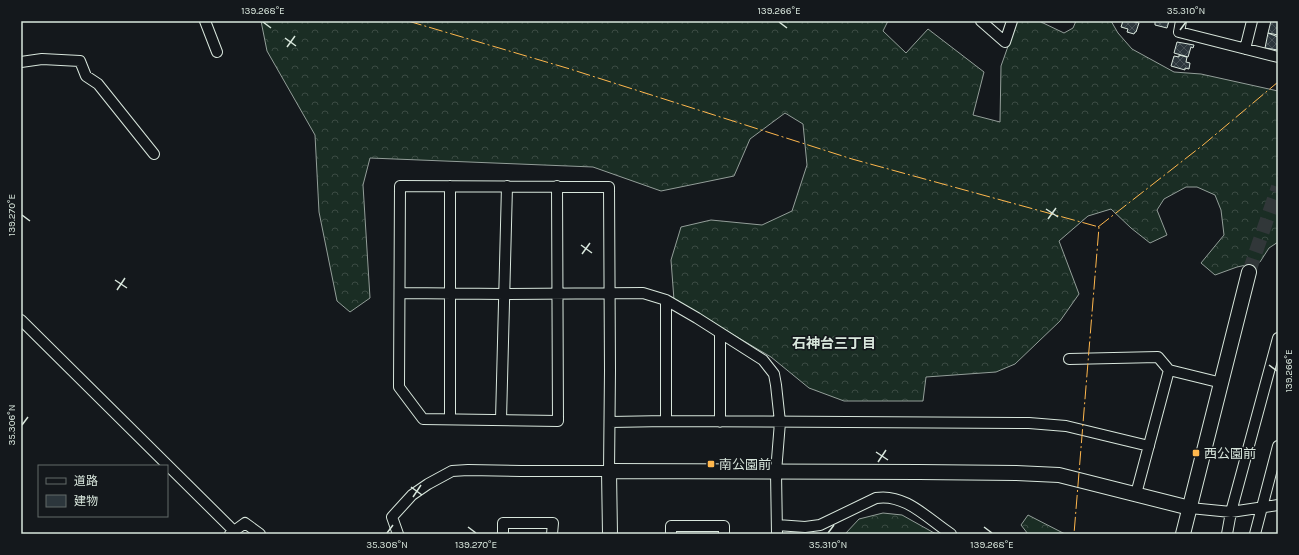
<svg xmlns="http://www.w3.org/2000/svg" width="1299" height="555" viewBox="0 0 1299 555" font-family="Karla,'Noto Sans JP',sans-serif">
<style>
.forest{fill:url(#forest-crowns);stroke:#939e99}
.building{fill:url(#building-cross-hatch);stroke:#d8e6dc}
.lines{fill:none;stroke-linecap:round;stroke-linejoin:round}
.secondary-tunnel{stroke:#313739;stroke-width:14;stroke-dasharray:14 7;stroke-linecap:butt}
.street-casing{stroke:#d8e6dc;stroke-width:12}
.secondary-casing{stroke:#d8e6dc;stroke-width:16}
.street{stroke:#14181c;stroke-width:10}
.secondary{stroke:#14181c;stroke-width:14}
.power{stroke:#ffb74d;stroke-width:1;stroke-dasharray:14 3 2 3;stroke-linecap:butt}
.ticks{fill:none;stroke:#d8e6dc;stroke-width:1.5}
.poi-dot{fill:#ffb74d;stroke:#14181c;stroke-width:1.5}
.labels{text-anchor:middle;stroke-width:3;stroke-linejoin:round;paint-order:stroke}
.poi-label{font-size:13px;fill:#d8e6dc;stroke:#14181c;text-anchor:start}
.neighbourhood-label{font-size:14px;font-weight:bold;fill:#d8e6dc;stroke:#14181c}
.neatline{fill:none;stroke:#d8e6dc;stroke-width:1.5}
.ticks-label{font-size:10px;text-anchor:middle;fill:#d8e6dc}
</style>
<defs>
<pattern id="forest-crowns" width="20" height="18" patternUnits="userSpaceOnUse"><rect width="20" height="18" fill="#1a2d24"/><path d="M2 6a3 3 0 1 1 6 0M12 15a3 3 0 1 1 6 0" fill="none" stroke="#3b4b43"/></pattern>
<pattern id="building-cross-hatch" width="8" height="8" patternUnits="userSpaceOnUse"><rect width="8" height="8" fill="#2c363c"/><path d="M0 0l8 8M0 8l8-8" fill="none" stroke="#4a5358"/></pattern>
</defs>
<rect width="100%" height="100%" fill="#14181c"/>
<path class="forest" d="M 261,21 L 888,21 L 883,31 L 906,53 L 928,29 L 984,72 L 973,115 L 1000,122 L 1001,66 L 1017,21 L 1039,21 L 1064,33 L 1073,28 L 1076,21 L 1111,21 L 1118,33 L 1132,49 L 1174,72 L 1201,74 L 1278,91 L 1278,242 L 1269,248 L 1260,262 L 1237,267 L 1215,275 L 1201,263 L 1224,235 L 1221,210 L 1215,195 L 1197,187 L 1186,187 L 1164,199 L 1157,210 L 1167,235 L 1150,243 L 1131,228 L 1111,209 L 1088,216 L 1059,241 L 1079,294 L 1060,321 L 1015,364 L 996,372 L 926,377 L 923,401 L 844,401 L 809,388 L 771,357 L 674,300 L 671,260 L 681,227 L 711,220 L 762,225 L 792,211 L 807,165 L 803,124 L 785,113 L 750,139 L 734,176 L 661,191 L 593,167 L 370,158 L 363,185 L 370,298 L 350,312 L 337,301 L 319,212 L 315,135 L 267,51 Z
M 883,513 L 902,515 L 936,534 L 845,534 L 859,519 Z
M 1028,515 L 1065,534 L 1028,534 L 1021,525 Z"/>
<path class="building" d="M 1123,21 L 1132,21 L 1139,23 L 1136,32 L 1135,32 L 1134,34 L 1127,32 L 1128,29 L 1121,27 Z
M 1155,21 L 1169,21 L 1167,28 L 1155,25 Z
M 1271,21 L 1278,21 L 1278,35 L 1268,33 Z
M 1268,33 L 1278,37 L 1278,50 L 1265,48 Z
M 1177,42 L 1194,45 L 1193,48 L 1191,47 L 1188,57 L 1174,53 Z
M 1179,55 L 1187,57 L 1186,62 L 1190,63 L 1189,69 L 1185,68 L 1185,70 L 1171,66 L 1174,56 L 1179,57 Z"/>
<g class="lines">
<path class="secondary-tunnel" d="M 1249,272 L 1278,187"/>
<g class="street-casing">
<path id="street" d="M 205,21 L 217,52
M 981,21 L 1005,42 L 1012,21
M 1181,21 L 1179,32 L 1278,57
M 1245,49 L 1252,21
M 21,62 L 42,59 L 80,61 L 86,76 L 98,84 L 154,154
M 450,186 L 450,419
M 400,293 L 505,294 L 643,293 L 666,300 L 697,318 L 763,360 L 774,374 L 776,385 L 780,422 L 776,472 L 777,534
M 666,300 L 666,421
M 21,320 L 234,531
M 1069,359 L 1158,357 L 1169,370
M 501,420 L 507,186
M 610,422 L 666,421 L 1029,423 L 1066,426 L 1149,446
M 720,422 L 720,333
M 1136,494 L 1169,370 L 1222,383
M 1190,508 L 1231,512 L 1278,505
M 777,525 L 805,527 L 820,525 L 876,498 C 905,493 928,519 951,534
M 230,534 L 245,523 L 260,534
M 398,534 L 392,517 L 412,495 L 428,484 L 452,471 L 468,470 L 521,471 L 609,471 L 610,370 L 609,187 L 400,186 L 399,387 L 423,419 L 558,421 L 557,186
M 503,534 L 503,523 L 553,523 L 552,534
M 671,534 L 671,526 L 724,526 L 724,534
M 1227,534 L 1231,512 L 1278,338
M 1255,534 L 1278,446"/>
</g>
<g class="secondary-casing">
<path id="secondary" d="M 610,534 L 609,471 L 919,472 L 1016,473 L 1059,475 L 1190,508
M 1183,534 L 1249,272"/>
</g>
<use href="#street" class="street"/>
<use href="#secondary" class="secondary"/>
<path class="power" d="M 408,21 L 570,69 L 852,159 L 1099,227 L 1074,534
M 1098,227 L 1203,145 L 1278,82"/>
</g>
<path class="ticks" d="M 263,22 L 271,28M 779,22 L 787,28M 1180,30 L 1186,22M 285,38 L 296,46M 287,47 L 295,36M 1046,209 L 1058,217M 22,215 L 30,221M 1048,219 L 1056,208M 581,245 L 592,253M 582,254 L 590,243M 115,280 L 127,288M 117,290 L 125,278M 1269,365 L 1277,371M 22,425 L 28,417M 876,452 L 888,460M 878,462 L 886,450M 411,487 L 422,495M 413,497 L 421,485M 468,527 L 476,533M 984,527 L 992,533M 387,533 L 393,525M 828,533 L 834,525"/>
<g class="poi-dot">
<rect x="1192" y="449" width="8" height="8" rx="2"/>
<rect x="707" y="460" width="8" height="8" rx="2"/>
</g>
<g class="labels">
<g class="poi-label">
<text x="1204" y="458">西公園前</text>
<text x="719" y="469">南公園前</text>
</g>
<g class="neighbourhood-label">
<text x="834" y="348">石神台三丁目</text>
</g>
</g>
<rect width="1299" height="555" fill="none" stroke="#14181c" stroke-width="44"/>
<rect x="38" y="465" width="130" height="52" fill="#14181c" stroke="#626a69"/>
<rect x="46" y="478" width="20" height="6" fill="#14181c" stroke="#626a69"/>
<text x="74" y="485" font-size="12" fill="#d8e6dc">道路</text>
<rect x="46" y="495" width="20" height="12" fill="#2c363c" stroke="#626a69"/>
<text x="74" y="505" font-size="12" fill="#d8e6dc">建物</text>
<rect x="22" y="22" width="1255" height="511" class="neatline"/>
<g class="ticks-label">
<text x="263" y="14">139.268°E</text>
<text x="779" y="14">139.266°E</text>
<text x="1186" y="14">35.310°N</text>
<text transform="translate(11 215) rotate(-90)" y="4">139.270°E</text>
<text transform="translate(1288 371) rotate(-90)" y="4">139.266°E</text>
<text transform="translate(11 425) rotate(-90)" y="4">35.306°N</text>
<text x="387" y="548">35.308°N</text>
<text x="476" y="548">139.270°E</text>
<text x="828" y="548">35.310°N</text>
<text x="992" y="548">139.268°E</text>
</g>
</svg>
